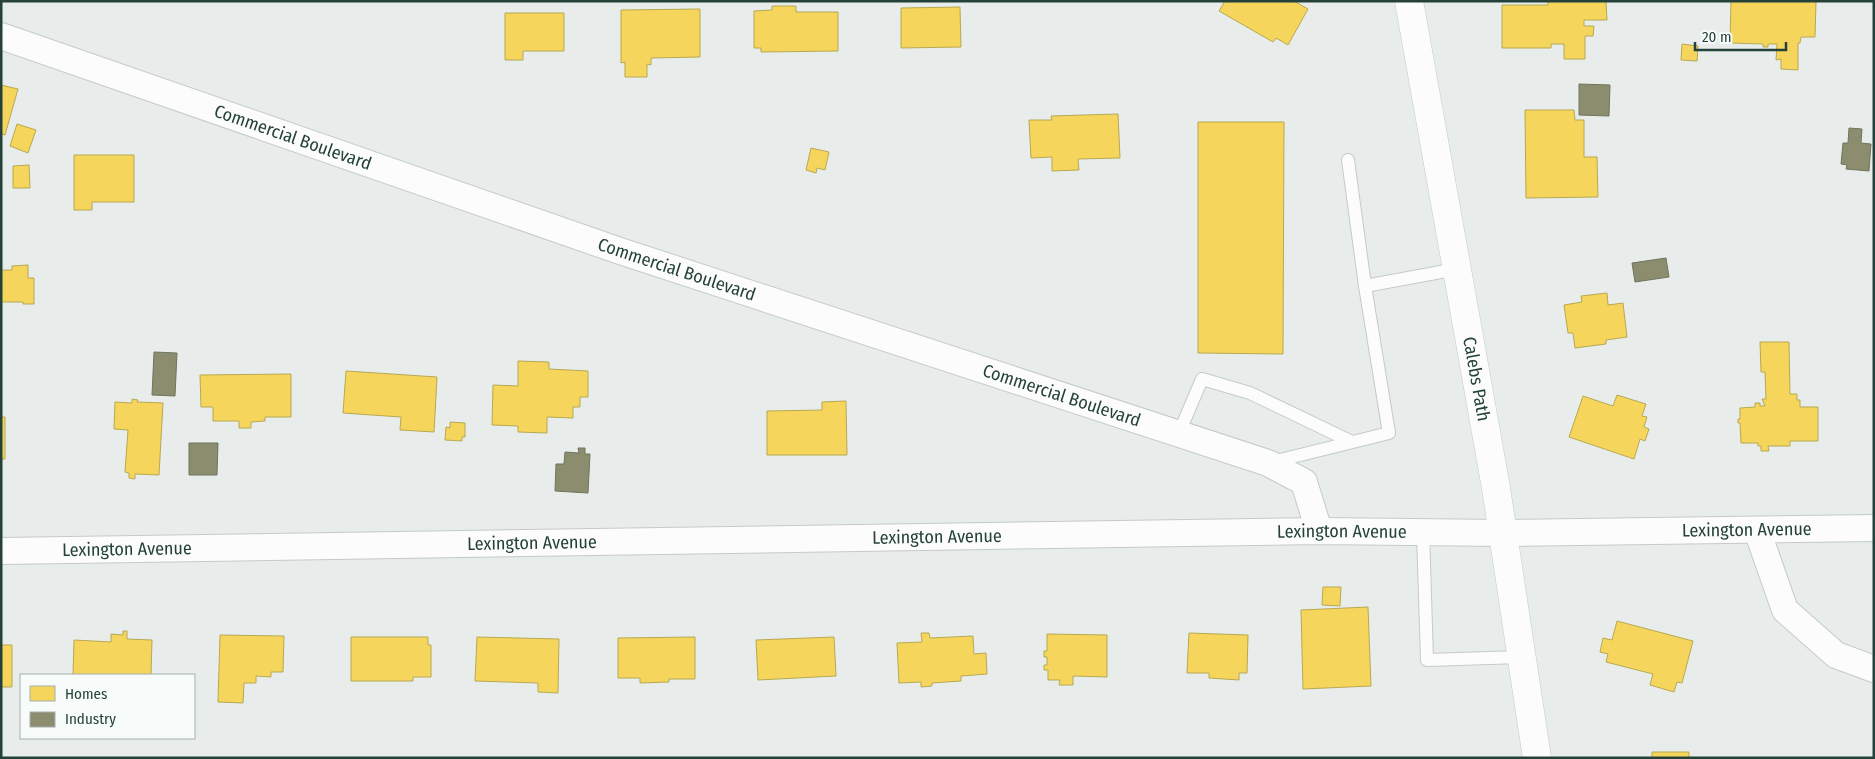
<svg xmlns="http://www.w3.org/2000/svg" width="1875" height="759" viewBox="0 0 1875 759" font-family="'Fira Sans Condensed',sans-serif">
<style>
.homes{fill:#f6d55c;stroke:#b7a952}
.industry{fill:#8c8c6e;stroke:#6d765e}
.lines{fill:none;stroke-linecap:round;stroke-linejoin:round}
.lane-casing{stroke:#c5cac8;stroke-width:14}
.street-casing{stroke:#c5cac8;stroke-width:28}
.secondary-casing{stroke:#c3cbc8;stroke-width:29}
.lane{stroke:#fcfcfc;stroke-width:12}
.street{stroke:#fcfcfc;stroke-width:26}
.secondary{stroke:#fcfcfc;stroke-width:28}
.labels{text-anchor:middle;stroke-width:5;stroke-linejoin:round;paint-order:stroke}
.street-label{font-size:18px;fill:#24423a;stroke:#f7fbf9}
</style>
<rect width="100%" height="100%" fill="#e8edeb"/>
<path class="homes" d="M 1225,1 L 1294,1 L 1308,9 L 1288,45 L 1276,38 L 1273,42 L 1219,11 Z
M 1548,1 L 1606,1 L 1607,20 L 1584,20 L 1584,26 L 1594,26 L 1593,36 L 1585,36 L 1585,59 L 1564,59 L 1564,44 L 1551,44 L 1551,48 L 1502,48 L 1502,5 L 1548,5 Z
M 1731,1 L 1816,1 L 1815,37 L 1801,37 L 1800,43 L 1798,43 L 1798,70 L 1781,69 L 1781,59 L 1776,60 L 1777,44 L 1768,44 L 1768,47 L 1763,47 L 1763,44 L 1730,43 Z
M 772,6 L 796,6 L 796,12 L 838,12 L 838,51 L 761,52 L 761,48 L 754,48 L 754,11 L 772,10 Z
M 960,7 L 961,47 L 901,48 L 901,8 Z
M 700,9 L 700,57 L 651,58 L 651,65 L 647,64 L 647,77 L 625,77 L 625,62 L 621,63 L 621,10 Z
M 505,13 L 564,13 L 564,51 L 523,51 L 523,60 L 505,60 Z
M 1682,44 L 1698,46 L 1697,61 L 1681,60 Z
M 1,85 L 18,89 L 5,135 L 1,134 Z
M 1525,110 L 1574,110 L 1575,120 L 1584,120 L 1584,157 L 1597,157 L 1598,197 L 1526,198 Z
M 1118,114 L 1120,158 L 1078,159 L 1079,170 L 1052,171 L 1052,157 L 1031,158 L 1029,120 L 1052,120 L 1051,116 Z
M 1198,122 L 1284,122 L 1283,354 L 1198,353 Z
M 17,124 L 36,130 L 28,153 L 10,146 Z
M 811,148 L 829,152 L 825,170 L 817,168 L 816,173 L 806,170 Z
M 74,155 L 134,155 L 134,202 L 92,202 L 92,210 L 74,210 Z
M 29,165 L 30,188 L 13,188 L 13,166 Z
M 28,265 L 28,278 L 34,278 L 34,304 L 23,304 L 23,302 L 1,302 L 1,270 L 12,270 L 12,266 Z
M 1607,293 L 1608,305 L 1623,303 L 1627,337 L 1606,340 L 1606,344 L 1575,348 L 1573,333 L 1568,333 L 1564,305 L 1582,302 L 1581,296 Z
M 1760,342 L 1789,342 L 1790,394 L 1797,394 L 1797,400 L 1800,400 L 1800,407 L 1818,407 L 1818,441 L 1790,441 L 1790,446 L 1768,446 L 1769,451 L 1761,451 L 1761,446 L 1758,446 L 1758,443 L 1741,443 L 1740,423 L 1738,423 L 1738,419 L 1740,419 L 1740,408 L 1755,407 L 1755,403 L 1760,403 L 1760,406 L 1765,406 L 1762,399 L 1766,399 L 1765,372 L 1761,372 Z
M 518,361 L 549,362 L 549,369 L 588,371 L 588,397 L 580,397 L 580,407 L 573,407 L 573,418 L 547,417 L 547,433 L 518,432 L 518,426 L 492,425 L 493,385 L 518,386 Z
M 346,371 L 437,377 L 434,432 L 400,430 L 401,417 L 343,413 Z
M 291,374 L 291,417 L 265,417 L 265,421 L 251,422 L 251,428 L 239,428 L 239,421 L 213,421 L 213,407 L 201,407 L 200,375 Z
M 1617,395 L 1646,404 L 1642,416 L 1647,417 L 1644,427 L 1649,429 L 1645,441 L 1640,439 L 1634,459 L 1569,437 L 1583,396 L 1613,406 Z
M 132,399 L 138,400 L 137,402 L 163,403 L 159,475 L 135,474 L 135,479 L 129,478 L 129,473 L 125,472 L 128,430 L 114,429 L 115,402 L 132,403 Z
M 846,401 L 847,455 L 767,455 L 767,411 L 822,410 L 822,402 Z
M 1,417 L 5,417 L 5,459 L 1,459 Z
M 450,422 L 465,423 L 465,437 L 462,437 L 462,441 L 445,440 L 446,427 L 450,428 Z
M 1323,587 L 1341,587 L 1340,606 L 1322,605 Z
M 1368,607 L 1371,686 L 1303,689 L 1301,610 Z
M 1617,621 L 1693,641 L 1682,683 L 1677,682 L 1674,692 L 1650,685 L 1653,674 L 1606,662 L 1608,654 L 1600,652 L 1603,638 L 1612,640 Z
M 123,631 L 127,631 L 127,639 L 152,640 L 151,675 L 73,675 L 74,640 L 111,642 L 111,634 L 123,635 Z
M 921,633 L 929,633 L 930,638 L 973,636 L 974,654 L 986,653 L 987,674 L 961,676 L 961,681 L 932,683 L 932,686 L 921,687 L 921,682 L 899,683 L 897,643 L 922,642 Z
M 1189,633 L 1248,635 L 1247,673 L 1239,673 L 1239,680 L 1209,678 L 1209,673 L 1187,673 Z
M 1047,634 L 1107,635 L 1107,677 L 1073,676 L 1073,685 L 1059,685 L 1060,680 L 1048,680 L 1048,670 L 1044,670 L 1044,665 L 1047,665 L 1047,657 L 1044,657 L 1044,651 L 1047,651 Z
M 220,635 L 284,636 L 283,672 L 271,672 L 271,677 L 256,676 L 256,683 L 244,683 L 243,703 L 218,702 Z
M 351,637 L 428,637 L 428,645 L 431,645 L 431,677 L 413,677 L 413,681 L 351,681 Z
M 477,637 L 559,639 L 558,693 L 538,692 L 538,683 L 475,681 Z
M 695,637 L 695,679 L 669,679 L 669,682 L 640,683 L 640,678 L 618,678 L 618,638 Z
M 834,637 L 836,676 L 758,680 L 756,640 Z
M 1,645 L 12,645 L 12,687 L 1,687 Z
M 1652,752 L 1689,752 L 1689,758 L 1652,758 Z"/>
<path class="industry" d="M 1579,84 L 1610,85 L 1609,116 L 1579,115 Z
M 1849,128 L 1862,129 L 1861,143 L 1871,144 L 1869,171 L 1846,169 L 1847,165 L 1841,164 L 1843,143 L 1848,143 Z
M 1666,258 L 1669,277 L 1635,282 L 1632,263 Z
M 154,352 L 177,353 L 175,396 L 152,395 Z
M 189,443 L 218,443 L 217,475 L 189,475 Z
M 578,448 L 585,448 L 585,454 L 590,454 L 588,493 L 555,491 L 556,464 L 564,464 L 565,452 L 579,453 Z"/>
<g class="lines">
<g class="lane-casing">
<path id="lane" d="M 1348,160 L 1365,286
M 1179,433 L 1202,379 L 1250,393 L 1352,442
M 1272,462 L 1389,433 L 1365,286 L 1457,269
M 1423,532 L 1427,660 L 1521,657"/>
</g>
<g class="street-casing">
<g id="street">
<path id="s1" d="M 1,36 L 620,251 L 1268,463 L 1304,482 L 1319,531"/>
<path d="M 1757,530 L 1785,610 L 1836,655 L 1874,669"/>
<path id="s2" d="M 1,551 L 1319,531 L 1503,533 L 1874,528"/>
</g>
</g>
<g class="secondary-casing">
<g id="secondary">
<path id="s3" d="M 1409,1 L 1496,488 L 1537,758"/>
</g>
</g>
<use href="#lane" class="lane"/>
<use href="#street" class="street"/>
<use href="#secondary" class="secondary"/>
</g>
<g class="labels">
<g class="street-label">
<text dy="6" stroke="none"><textPath href="#s1" startOffset="309">Commercial Boulevard</textPath></text>
<text dy="6" stroke="none"><textPath href="#s1" startOffset="715">Commercial Boulevard</textPath></text>
<text dy="6" stroke="none"><textPath href="#s3" startOffset="384">Calebs Path</textPath></text>
<text dy="6" stroke="none"><textPath href="#s1" startOffset="1120">Commercial Boulevard</textPath></text>
<text dy="6" stroke="none"><textPath href="#s2" startOffset="1746">Lexington Avenue</textPath></text>
<text dy="6" stroke="none"><textPath href="#s2" startOffset="1341">Lexington Avenue</textPath></text>
<text dy="6" stroke="none"><textPath href="#s2" startOffset="936">Lexington Avenue</textPath></text>
<text dy="6" stroke="none"><textPath href="#s2" startOffset="531">Lexington Avenue</textPath></text>
<text dy="6" stroke="none"><textPath href="#s2" startOffset="126">Lexington Avenue</textPath></text>
</g>
</g>
<rect width="1875" height="759" fill="none" stroke="#24423a" stroke-width="5"/>
<rect x="20" y="674" width="175" height="65" fill="#f7fbf9" stroke="#a3b1ad"/>
<rect x="30" y="686" width="25" height="15" fill="#f6d55c" stroke="#a3b1ad"/>
<text x="65" y="699" font-size="15" fill="#24423a">Homes</text>
<rect x="30" y="712" width="25" height="15" fill="#8c8c6e" stroke="#a3b1ad"/>
<text x="65" y="724" font-size="15" fill="#24423a">Industry</text>
<path d="M1695 42v8h91v-8" fill="none" stroke="#24423a" stroke-width="2.5"/>
<text x="1702" y="42" font-size="15" fill="#24423a" stroke="#f7fbf9" stroke-width="4" paint-order="stroke">20 m</text>
</svg>
